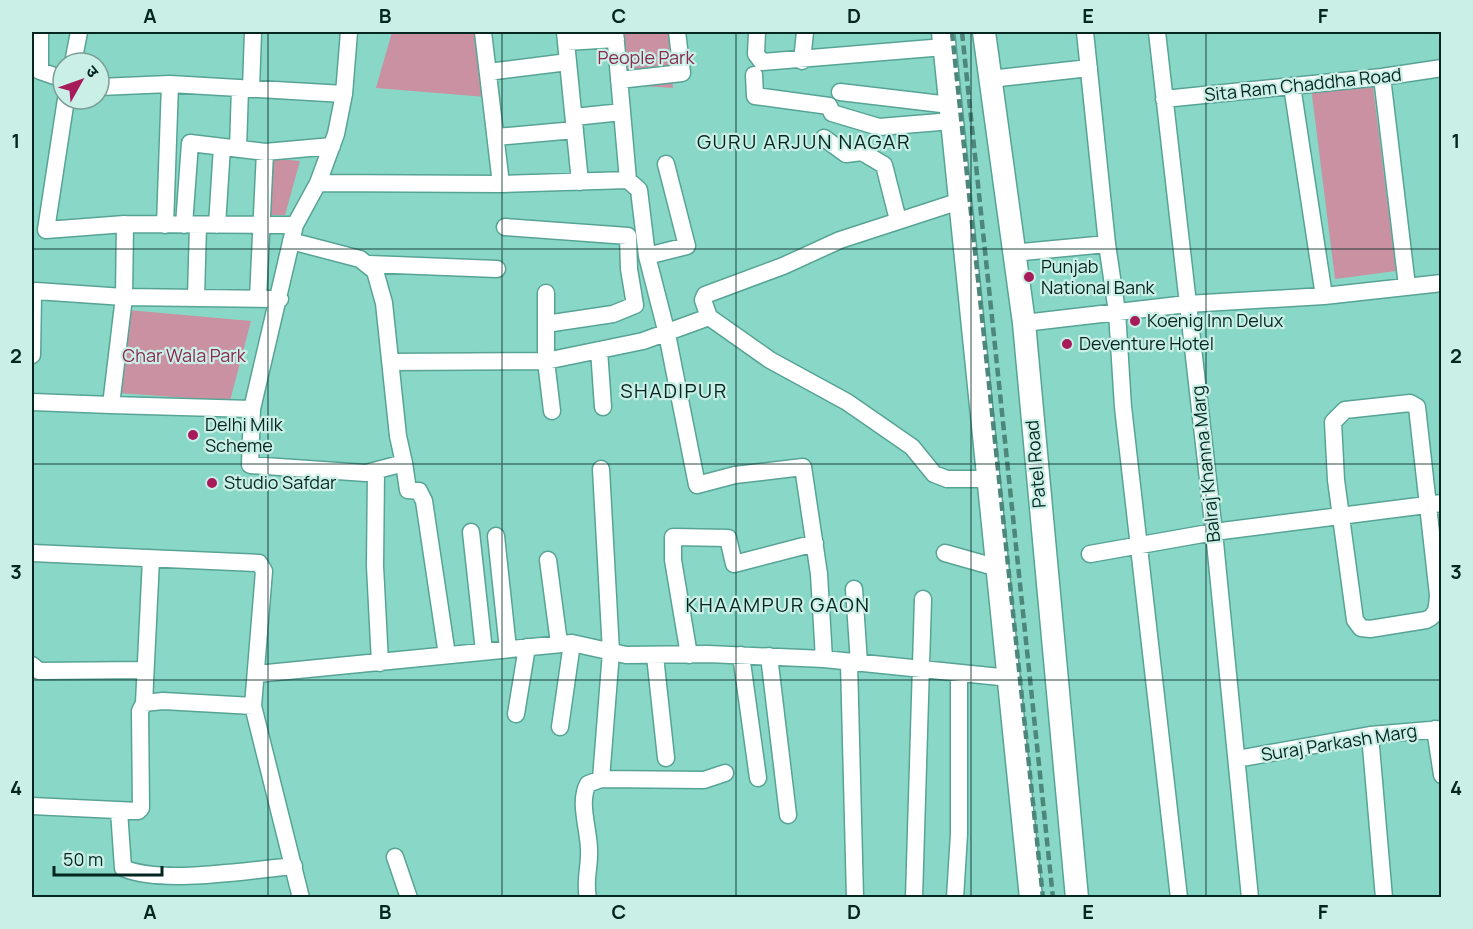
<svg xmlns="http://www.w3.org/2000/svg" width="1473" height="929" viewBox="0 0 1473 929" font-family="Manrope,'Noto Sans Devanagari',sans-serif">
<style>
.green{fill:#ca91a2}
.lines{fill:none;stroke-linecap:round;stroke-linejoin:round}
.street-casing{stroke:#57a496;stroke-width:19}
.secondary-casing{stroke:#57a496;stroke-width:25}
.street{stroke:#fff;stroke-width:16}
.secondary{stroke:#fff;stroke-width:22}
.rail{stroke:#4d877b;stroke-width:4.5;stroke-dasharray:9 4.5;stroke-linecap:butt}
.grid{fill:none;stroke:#042620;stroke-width:1.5;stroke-opacity:0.55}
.poi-dot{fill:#a81b5b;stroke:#caefe6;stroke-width:2}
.labels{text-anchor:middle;stroke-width:4.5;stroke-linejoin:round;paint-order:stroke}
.park-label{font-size:18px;fill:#8b2850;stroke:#caefe6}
.street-label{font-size:18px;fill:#042620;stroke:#caefe6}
.poi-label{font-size:18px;fill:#042620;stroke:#caefe6;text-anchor:start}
.neighbourhood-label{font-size:20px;letter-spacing:1.5px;fill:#042620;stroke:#caefe6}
.neatline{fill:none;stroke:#042620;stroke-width:2}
.grid-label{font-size:20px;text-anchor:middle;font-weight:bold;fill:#042620}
</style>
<rect width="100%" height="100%" fill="#89d7c7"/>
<path class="green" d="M 392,32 L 482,32 L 486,97 L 376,88 Z
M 619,32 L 668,32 L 673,88 L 626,85 Z
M 1372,79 L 1396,271 L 1335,279 L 1311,87 Z
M 269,158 L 300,161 L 285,215 L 269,215 Z
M 128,310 L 251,321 L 230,401 L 119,393 Z"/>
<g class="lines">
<g class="street-casing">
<path id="street" d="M 40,32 L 40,71 L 63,79
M 565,32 L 580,182
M 615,32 L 628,180
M 757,32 L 756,54 L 762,62 L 944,47
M 1085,32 L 1107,244 L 1117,312 L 1123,407 L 1179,898
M 1157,32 L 1214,532 L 1250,898
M 566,42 L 616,39
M 802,61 L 805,32
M 73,63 L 79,32
M 488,72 L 568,62
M 754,75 L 755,96 L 829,106 L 832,113 L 879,127 L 952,121
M 1382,77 L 1407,286
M 990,79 L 1089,68
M 619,80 L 682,73 L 677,32
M 1292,86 L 1324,296
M 99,87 L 170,84 L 344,94
M 251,89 L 253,32
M 840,92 L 950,105
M 66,99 L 46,230 L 125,224 L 124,297 L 280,299
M 1164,99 L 1382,77 L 1442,68
M 574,117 L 622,112
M 496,137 L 575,130
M 824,138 L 846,154 L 862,152 L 884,165 L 898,220
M 238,149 L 240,88
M 318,183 L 501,184 L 483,32
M 501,184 L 628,180 L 639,190 L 647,256 L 667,334 L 697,485 L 735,475 L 803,467 L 819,574 L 824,659
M 125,224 L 295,225
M 165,225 L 170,84
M 184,225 L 190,143 L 265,152 L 332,146
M 217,225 L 222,147
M 505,227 L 628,236 L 629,269 L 635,305 L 613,314 L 546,324
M 291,241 L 360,259 L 375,271 L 384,303 L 398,436 L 404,463 L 366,473 L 250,465 L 252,409 L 295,225 L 318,183 L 336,134 L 344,94 L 349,32
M 1012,253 L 1107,244
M 647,256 L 687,246 L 666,164
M 369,264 L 497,269
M 546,293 L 546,361 L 552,411
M 196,298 L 198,225
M 258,298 L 265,152
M 709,317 L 770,360 L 847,402 L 912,447 L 934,474 L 947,479 L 989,479
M 1024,323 L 1187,304 L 1324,296 L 1442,283
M 599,350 L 603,407
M 32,355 L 33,295 L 36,291 L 124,297 L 111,405 L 32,402
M 391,362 L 546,361 L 643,341 L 709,317 L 703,300 L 705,295 L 783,266 L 840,240 L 960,201
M 1410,403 L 1417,407 L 1438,595 C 1437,606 1438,615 1426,620 L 1370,629 L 1361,628 L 1355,620 L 1336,480 L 1333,422 L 1345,410 Z
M 111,405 L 252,409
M 404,463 L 408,490 L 419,491 L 424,501 L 447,655
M 601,469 L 611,652 L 601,779
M 376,471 L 375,566 L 380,663
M 471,532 L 484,651
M 496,536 L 508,649
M 32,553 L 259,563 L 264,571 L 253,706
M 945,553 L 998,568
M 1090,554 L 1214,532 L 1442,503
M 548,560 L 559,643
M 854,589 L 859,663
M 689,655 L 673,560 L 673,537 L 728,538 L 734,564 L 815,543
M 741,655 L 758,778
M 655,656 L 666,758
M 769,656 L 788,815
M 849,662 L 855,898
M 32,665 L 39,671 L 144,670
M 257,674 L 572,643 L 626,655 L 708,654 L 824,659 L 1010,678
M 144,703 L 151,559
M 516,714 L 527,647
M 560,727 L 572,643
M 1435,729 L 1442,775
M 1370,735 L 1384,898
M 1237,759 L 1370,735 L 1442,729
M 32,806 L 138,811 L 141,808 L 140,711 L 144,703 L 163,701 L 253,706 L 301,898
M 119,811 L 123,868 C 162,885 250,870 294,866
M 395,857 L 409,898
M 588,898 C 584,880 590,867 589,850 C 589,830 578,802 588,784 L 601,779 L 704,780 L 725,773
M 914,898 L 923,599
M 955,898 L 959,834 L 959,673"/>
</g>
<g class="secondary-casing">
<path id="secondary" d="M 943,32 L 1031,898
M 984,32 L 1024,323 L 1077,898"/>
</g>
<use href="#street" class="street"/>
<use href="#secondary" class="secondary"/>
<path class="rail" d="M 952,32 L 1043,898
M 962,32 L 1053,898"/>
</g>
<path class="grid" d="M 268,32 L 268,898M 502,32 L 502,898M 736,32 L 736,898M 971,32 L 971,898M 1206,32 L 1206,898M 32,249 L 1442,249M 32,464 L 1442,464M 32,680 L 1442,680"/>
<g class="poi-dot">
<circle cx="1029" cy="277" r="6"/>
<circle cx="1135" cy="321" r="6"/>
<circle cx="1067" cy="344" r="6"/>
<circle cx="193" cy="435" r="6"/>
<circle cx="212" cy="483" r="6"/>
</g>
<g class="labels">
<g class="park-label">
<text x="646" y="64">People Park</text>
<text x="184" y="362">Char Wala Park</text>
</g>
<g class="street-label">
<text transform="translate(1303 85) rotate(-6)" y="6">Sita Ram Chaddha Road</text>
<text transform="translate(1036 464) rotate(-95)" y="6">Patel Road</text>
<text transform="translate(1206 464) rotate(-96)" y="6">Balraj Khanna Marg</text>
<text transform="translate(1339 743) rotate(-9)" y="6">Suraj Parkash Marg</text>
</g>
<g class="poi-label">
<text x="1041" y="273">Punjab<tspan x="1041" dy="21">National Bank</tspan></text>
<text x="1147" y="327">Koenig Inn Delux</text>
<text x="1079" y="350">Deventure Hotel</text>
<text x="205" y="431">Delhi Milk<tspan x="205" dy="21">Scheme</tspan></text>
<text x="224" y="489">Studio Safdar</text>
</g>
<g class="neighbourhood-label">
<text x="804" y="149">GURU ARJUN NAGAR</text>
<text x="674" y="398">SHADIPUR</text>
<text x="778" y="612">KHAAMPUR GAON</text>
</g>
</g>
<rect width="1473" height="929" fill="none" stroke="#caefe6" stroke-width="66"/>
<g transform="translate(81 81) rotate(50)"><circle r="28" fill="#caefe6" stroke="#7b9f97" stroke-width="1.5"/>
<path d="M0-4.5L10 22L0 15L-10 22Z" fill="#a81b5b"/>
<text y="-9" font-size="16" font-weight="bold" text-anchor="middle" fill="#042620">उ</text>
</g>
<path d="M54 866v9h108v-9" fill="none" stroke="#042620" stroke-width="3"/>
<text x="63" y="866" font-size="18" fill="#042620" stroke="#caefe6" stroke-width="4.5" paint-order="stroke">50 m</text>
<rect x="33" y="33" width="1407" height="863" class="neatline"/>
<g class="grid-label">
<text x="150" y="23">A</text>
<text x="385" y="23">B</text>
<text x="619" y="23">C</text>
<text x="854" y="23">D</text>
<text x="1088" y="23">E</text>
<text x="1323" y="23">F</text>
<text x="16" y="148">1</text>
<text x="1456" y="148">1</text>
<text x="16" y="363">2</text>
<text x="1456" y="363">2</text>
<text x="16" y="579">3</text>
<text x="1456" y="579">3</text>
<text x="16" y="795">4</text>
<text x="1456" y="795">4</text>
<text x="150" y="919">A</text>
<text x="385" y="919">B</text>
<text x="619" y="919">C</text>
<text x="854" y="919">D</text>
<text x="1088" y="919">E</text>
<text x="1323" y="919">F</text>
</g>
</svg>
